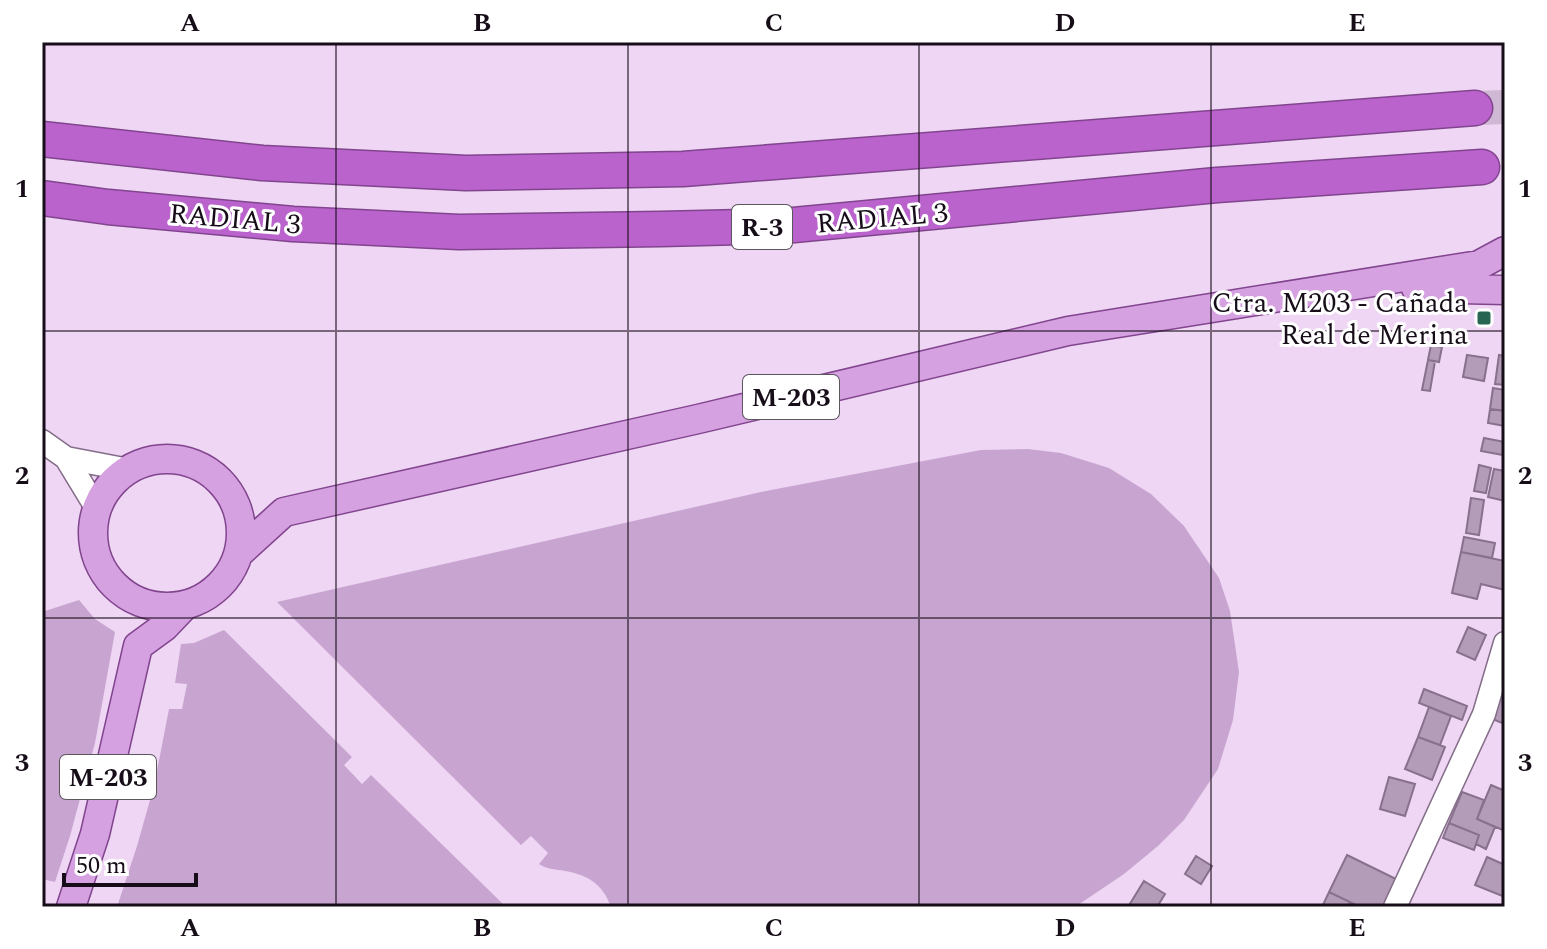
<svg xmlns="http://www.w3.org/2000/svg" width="1547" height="949" viewBox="0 0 1547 949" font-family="Spectral,serif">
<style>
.green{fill:#c8a5d0}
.building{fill:#b39cb8;stroke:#87718c;stroke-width:2}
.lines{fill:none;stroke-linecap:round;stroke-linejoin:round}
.highway-tunnel{stroke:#ceb8d3;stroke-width:34;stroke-dasharray:34 17;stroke-linecap:butt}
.minor-casing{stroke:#836d88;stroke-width:25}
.major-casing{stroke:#81458e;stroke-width:31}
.highway-casing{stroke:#81458e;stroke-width:37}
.minor{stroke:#fff;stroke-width:22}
.major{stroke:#d6a1e1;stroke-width:28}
.highway{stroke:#ba63cd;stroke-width:34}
.grid{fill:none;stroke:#160d18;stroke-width:2;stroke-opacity:0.55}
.poi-dot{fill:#276552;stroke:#fff;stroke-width:3}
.labels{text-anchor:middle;stroke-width:6;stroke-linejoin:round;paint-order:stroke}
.shield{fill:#fff;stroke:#5c565d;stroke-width:2}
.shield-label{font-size:26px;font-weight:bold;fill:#160d18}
.street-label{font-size:28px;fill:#160d18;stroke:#fff}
.poi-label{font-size:28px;fill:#160d18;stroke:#fff;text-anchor:end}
.neatline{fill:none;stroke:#160d18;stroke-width:3}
.grid-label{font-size:26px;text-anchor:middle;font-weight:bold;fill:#160d18}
</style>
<rect width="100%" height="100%" fill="#efd6f4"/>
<path class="green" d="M 1028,449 L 1061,453 L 1109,468 L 1151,494 L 1184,526 L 1219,578 L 1230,611 L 1239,672 L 1233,720 L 1218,769 L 1184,820 L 1158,846 L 1124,874 L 1075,907 L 611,907 C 603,885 589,875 565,871 C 556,869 548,870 539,864 L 548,853 L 531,836 L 521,845 L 277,602 L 761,492 L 981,450 Z
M 79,600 L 95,619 L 115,632 L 95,743 L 70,836 L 55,882 L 42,879 L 42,612 Z
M 224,630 L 352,757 L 344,765 L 362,784 L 371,775 L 502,903 L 503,907 L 117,907 L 137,846 L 154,786 L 169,709 L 182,709 L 187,684 L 175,683 L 181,644 L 194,643 Z"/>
<path class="building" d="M 1431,345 L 1442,347 L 1439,362 L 1428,360 Z
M 1467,355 L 1488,358 L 1484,381 L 1463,377 Z
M 1499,355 L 1505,356 L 1505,385 L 1495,384 Z
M 1428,360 L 1435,361 L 1430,391 L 1422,390 Z
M 1493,388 L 1505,390 L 1505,411 L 1490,409 Z
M 1490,409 L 1505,411 L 1505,426 L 1488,423 Z
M 1484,438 L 1505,442 L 1503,455 L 1481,451 Z
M 1479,465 L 1491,468 L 1486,493 L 1474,491 Z
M 1494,469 L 1505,471 L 1505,501 L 1488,497 Z
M 1471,498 L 1484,500 L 1479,535 L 1466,533 Z
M 1464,537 L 1495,543 L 1492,558 L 1461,552 Z
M 1461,552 L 1505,561 L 1505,590 L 1481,584 L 1477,599 L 1452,593 Z
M 1468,627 L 1486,635 L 1475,660 L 1457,652 Z
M 1505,683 L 1505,724 L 1492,719 Z
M 1424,689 L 1467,706 L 1462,720 L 1419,703 Z
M 1429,707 L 1451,716 L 1440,745 L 1418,737 Z
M 1418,737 L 1445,747 L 1432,780 L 1405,769 Z
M 1389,777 L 1415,784 L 1405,816 L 1380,809 Z
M 1491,785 L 1505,791 L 1505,831 L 1477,819 Z
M 1462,792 L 1484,800 L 1477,819 L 1495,827 L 1486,849 L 1476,844 L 1479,835 L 1449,823 Z
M 1449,823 L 1479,835 L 1474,850 L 1443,838 Z
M 1347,855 L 1398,880 L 1385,907 L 1360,907 L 1329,892 Z
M 1196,856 L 1212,866 L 1201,884 L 1185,874 Z
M 1487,857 L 1505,865 L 1505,897 L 1475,885 Z
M 1144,881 L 1165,894 L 1157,907 L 1128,907 Z
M 1329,892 L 1350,902 L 1348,907 L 1322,907 Z"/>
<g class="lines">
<path class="highway-tunnel" d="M 1475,108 L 1505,107"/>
<g class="minor-casing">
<path id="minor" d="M 42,441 L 66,458 L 97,509
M 66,458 L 129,470
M 1395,907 L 1484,714 L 1505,643"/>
</g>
<g class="major-casing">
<path id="major" d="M 1416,288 L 1505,290
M93 533a74 74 0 1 1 148 0a74 74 0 1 1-148 0Z
M 239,553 L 284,512 L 698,419 L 1068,331 L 1479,265 L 1505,251
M 138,646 L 164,627 L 184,606
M 71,907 L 95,834 L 138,646"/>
</g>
<g class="highway-casing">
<path id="highway" d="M 42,139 L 262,163 L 466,173 L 683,169 L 1475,108
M 42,198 L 108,207 L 293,224 L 459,232 L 661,229 L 783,226 L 1217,185 L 1482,167"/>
</g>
<use href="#minor" class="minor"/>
<use href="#major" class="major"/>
<use href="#highway" class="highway"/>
</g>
<path class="grid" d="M 336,42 L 336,907M 628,42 L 628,907M 919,42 L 919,907M 1211,42 L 1211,907M 42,331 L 1505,331M 42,618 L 1505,618"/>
<rect class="poi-dot" x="1476" y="310" width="16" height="16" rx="4"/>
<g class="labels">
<g class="shield">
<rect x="732" y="205" width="60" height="44" rx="6"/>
<rect x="743" y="375" width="96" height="44" rx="6"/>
<rect x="60" y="755" width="96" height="44" rx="6"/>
</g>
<g class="shield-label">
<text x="762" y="236">R-3</text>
<text x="791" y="406">M-203</text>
<text x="108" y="786">M-203</text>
</g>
<g class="street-label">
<text transform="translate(882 217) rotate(-5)" y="10">RADIAL 3</text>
<text transform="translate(235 218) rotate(5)" y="10">RADIAL 3</text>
</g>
<g class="poi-label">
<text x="1468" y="312">Ctra. M203 - Cañada<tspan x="1468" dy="32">Real de Merina</tspan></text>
</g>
</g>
<rect width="1547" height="949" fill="none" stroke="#ffffff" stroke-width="88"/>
<path d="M64 873v12h132v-12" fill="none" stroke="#160d18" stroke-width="4"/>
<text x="76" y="873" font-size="24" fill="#160d18" stroke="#ffffff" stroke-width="6" paint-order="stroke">50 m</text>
<rect x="44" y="44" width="1459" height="861" class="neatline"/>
<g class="grid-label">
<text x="190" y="31">A</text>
<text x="482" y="31">B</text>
<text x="774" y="31">C</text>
<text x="1065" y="31">D</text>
<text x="1357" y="31">E</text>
<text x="22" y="197">1</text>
<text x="1525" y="197">1</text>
<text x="22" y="484">2</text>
<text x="1525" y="484">2</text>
<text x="22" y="771">3</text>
<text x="1525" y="771">3</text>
<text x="190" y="936">A</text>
<text x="482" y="936">B</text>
<text x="774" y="936">C</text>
<text x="1065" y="936">D</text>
<text x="1357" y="936">E</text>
</g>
</svg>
